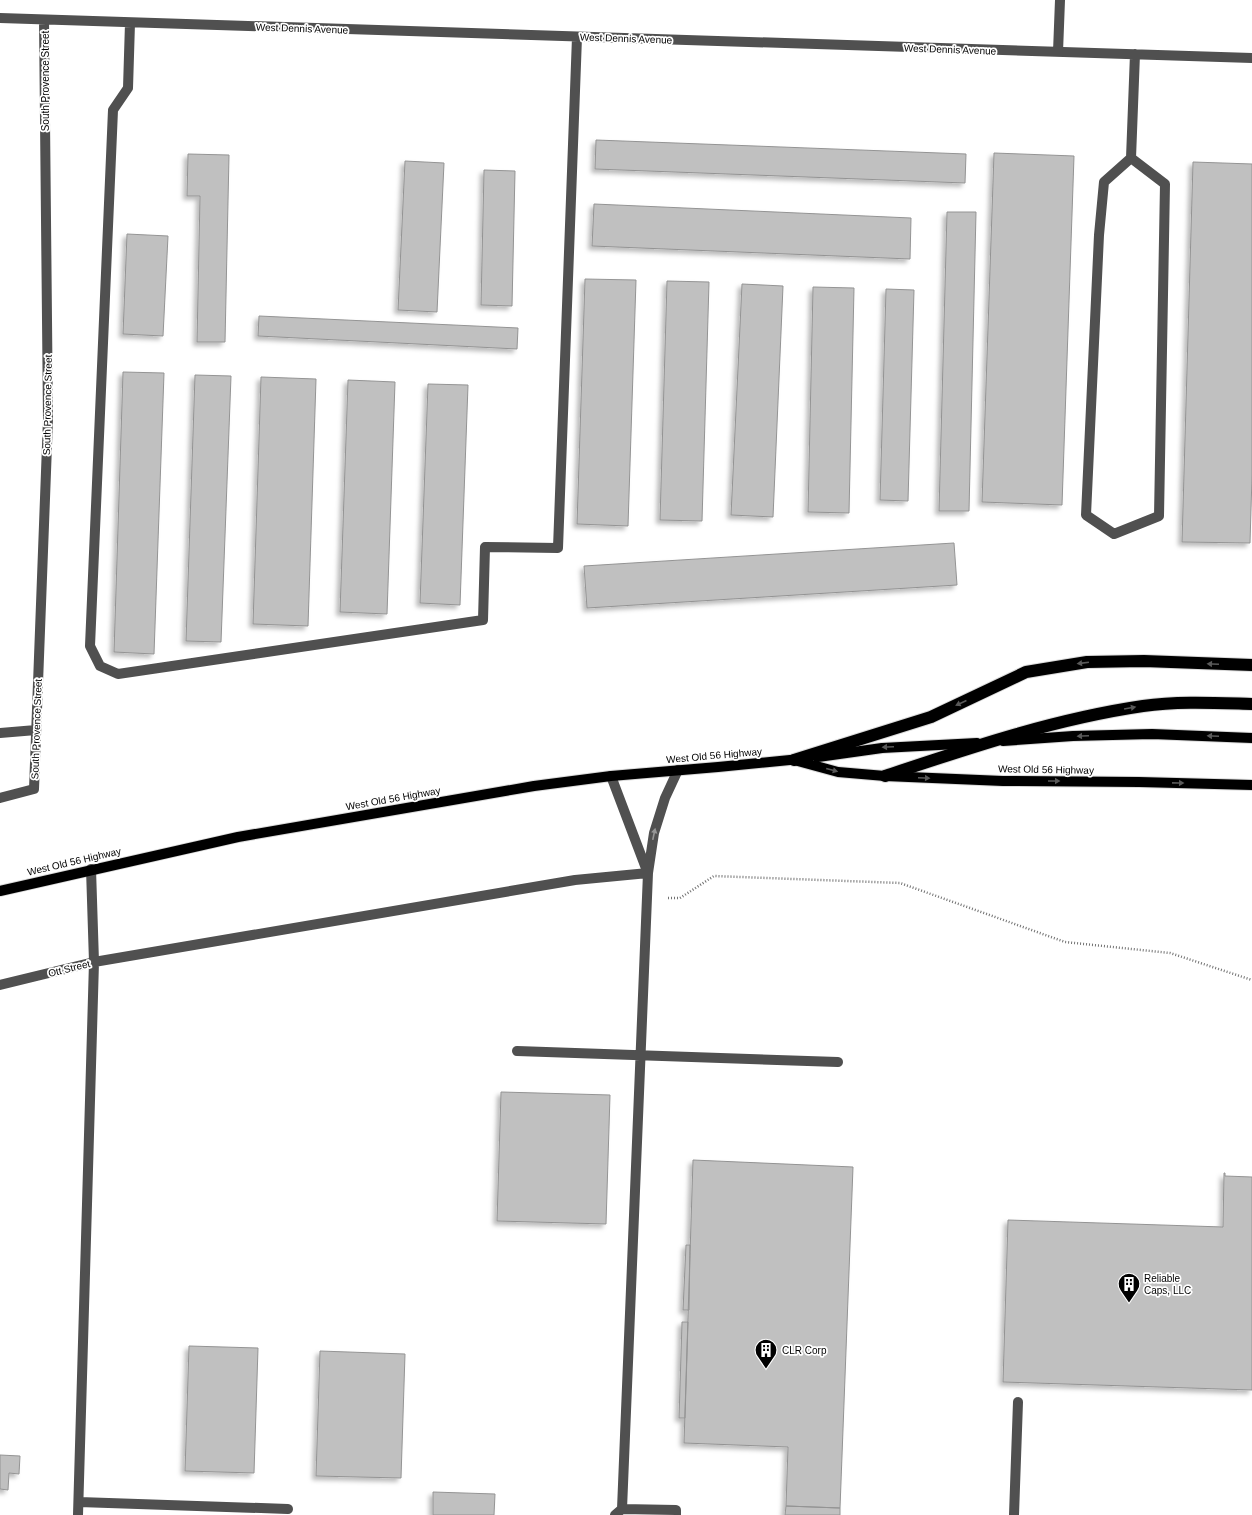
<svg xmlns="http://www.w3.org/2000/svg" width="1252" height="1515" viewBox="0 0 1252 1515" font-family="Arial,sans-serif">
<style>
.building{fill:#c0c0c0;stroke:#949494;filter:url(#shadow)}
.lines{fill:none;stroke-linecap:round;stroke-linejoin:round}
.major-casing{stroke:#dbdbdb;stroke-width:12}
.highway-casing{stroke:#dbdbdb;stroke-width:14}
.path{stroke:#727272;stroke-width:2.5;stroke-dasharray:1 2;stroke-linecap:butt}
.minor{stroke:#505050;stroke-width:10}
.major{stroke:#000;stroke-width:10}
.highway{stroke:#000;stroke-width:12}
.oneway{fill:#595959}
.oneway2{fill:#969696}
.labels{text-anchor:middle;stroke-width:3.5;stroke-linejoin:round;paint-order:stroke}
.street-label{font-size:10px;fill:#000;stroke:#fff}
.poi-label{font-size:10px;fill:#000;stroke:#fff;text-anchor:start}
</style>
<defs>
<filter id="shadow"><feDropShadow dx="-3.5" dy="3.5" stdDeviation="2" flood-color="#0004"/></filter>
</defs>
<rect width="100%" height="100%" fill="#fff"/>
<path class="building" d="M 596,140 L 966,154 L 965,183 L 595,169 Z
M 994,153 L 1074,156 L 1062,505 L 982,502 Z
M 188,154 L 229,155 L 225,342 L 197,342 L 200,196 L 187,196 Z
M 405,161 L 444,163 L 437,312 L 398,310 Z
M 1193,162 L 1252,164 L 1252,476 L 1250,543 L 1182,542 Z
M 484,170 L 515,171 L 512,306 L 481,305 Z
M 594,204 L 911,218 L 910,259 L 592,246 Z
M 947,212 L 976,212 L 969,511 L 939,511 Z
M 127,234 L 168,236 L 163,336 L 123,334 Z
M 585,279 L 636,280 L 628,526 L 577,524 Z
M 667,281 L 709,282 L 702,521 L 660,520 Z
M 742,284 L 783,286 L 773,517 L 731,515 Z
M 813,287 L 854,288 L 849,513 L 808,512 Z
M 886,289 L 914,290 L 908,501 L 880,500 Z
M 259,316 L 518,328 L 517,349 L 258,336 Z
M 123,372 L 164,373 L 154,654 L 114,652 Z
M 195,375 L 231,376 L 221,642 L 186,641 Z
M 261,377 L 316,379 L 308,626 L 253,624 Z
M 348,380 L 395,382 L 387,614 L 340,612 Z
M 428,384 L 468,385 L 460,605 L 420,603 Z
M 954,543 L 957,585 L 587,608 L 584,566 Z
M 501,1092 L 610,1095 L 606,1224 L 497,1221 Z
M 693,1160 L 853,1167 L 840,1508 L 786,1506 L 788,1447 L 684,1443 Z
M 1224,1173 L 1225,1173 L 1225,1176 L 1252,1177 L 1252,1390 L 1003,1382 L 1008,1220 L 1223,1227 Z
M 686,1245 L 690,1245 L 689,1310 L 683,1310 Z
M 682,1322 L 688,1322 L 685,1418 L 679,1418 Z
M 189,1346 L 258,1348 L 254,1473 L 185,1471 Z
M 320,1351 L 405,1354 L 401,1478 L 316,1476 Z
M 0,1455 L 20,1456 L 19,1474 L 9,1473 L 8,1490 L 0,1489 Z
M 433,1492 L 495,1494 L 494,1515 L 433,1515 Z
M 786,1506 L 840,1508 L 840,1515 L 785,1515 Z"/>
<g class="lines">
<g class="major-casing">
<path id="major" d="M 1003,741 L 1073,736 L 1152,734 L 1252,738
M 818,757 L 882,748 L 977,743
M 794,760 L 838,772 L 885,776 L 1003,781 L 1139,782 L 1252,785
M 0,891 L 238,837 L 534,786 L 611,776 L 718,767 L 800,759"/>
</g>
<g class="highway-casing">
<path id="highway" d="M 794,760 L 931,717 L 1026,672 L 1087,662 L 1144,661 L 1252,665
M 885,776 C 969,748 1054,719 1143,706 C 1178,701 1216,703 1252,704"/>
</g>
<path class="path" d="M 668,898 L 680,898 L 714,876 L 900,883 L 1065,942 L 1170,953 L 1252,980"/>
<path class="minor" d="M 0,18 L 1252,58
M 130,23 L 128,88 L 113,110 L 90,646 L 100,666 L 118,674 L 483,620 L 485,547 L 558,548 L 577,37
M 1058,52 L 1060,0
M 1131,158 L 1165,184 L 1159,516 L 1114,534 L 1086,515 L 1099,235 L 1104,182 L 1131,158 L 1135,54
M 0,733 L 36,730
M 611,776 L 647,871
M 0,798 L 34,789 L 48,419 L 44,20
M 0,985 L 94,962 L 575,880 L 648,873
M 517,1051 L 838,1062
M 79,1502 L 288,1509
M 622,1509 L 648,873 L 654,833 L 665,798 L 678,770
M 78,1515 L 94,962 L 91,869
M 615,1515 L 622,1509 L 676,1510 L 676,1515
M 1014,1515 L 1018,1402"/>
<use href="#major" class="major"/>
<use href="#highway" class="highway"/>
</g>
<defs><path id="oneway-solid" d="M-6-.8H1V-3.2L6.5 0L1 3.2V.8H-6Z"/></defs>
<g class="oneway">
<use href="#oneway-solid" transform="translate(1083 663) rotate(173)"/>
<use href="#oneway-solid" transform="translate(1213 664) rotate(-177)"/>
<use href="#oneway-solid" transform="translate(961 703) rotate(155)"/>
<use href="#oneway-solid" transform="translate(1130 708) rotate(-10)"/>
<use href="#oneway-solid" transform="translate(1083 736) rotate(178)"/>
<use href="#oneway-solid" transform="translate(1213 736) rotate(-178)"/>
<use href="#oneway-solid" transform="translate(888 747) rotate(177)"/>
<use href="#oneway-solid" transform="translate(832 770) rotate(15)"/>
<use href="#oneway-solid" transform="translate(924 778) rotate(2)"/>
<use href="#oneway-solid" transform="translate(1054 781)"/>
<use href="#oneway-solid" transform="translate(1178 783) rotate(1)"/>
</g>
<use class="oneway2" href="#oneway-solid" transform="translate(654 834) rotate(-78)"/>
<defs>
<g id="building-pin" transform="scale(1.15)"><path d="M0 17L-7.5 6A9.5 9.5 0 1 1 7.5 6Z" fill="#000" stroke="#fff"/><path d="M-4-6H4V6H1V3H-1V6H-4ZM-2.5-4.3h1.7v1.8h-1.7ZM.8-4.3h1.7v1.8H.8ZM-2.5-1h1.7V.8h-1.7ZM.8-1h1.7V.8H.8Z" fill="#fff"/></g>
</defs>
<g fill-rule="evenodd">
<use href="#building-pin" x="1129" y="1284"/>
<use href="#building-pin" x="766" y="1350"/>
</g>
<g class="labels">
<g class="street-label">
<text transform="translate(302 28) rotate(2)" y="4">West Dennis Avenue</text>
<text transform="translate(626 38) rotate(2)" y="4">West Dennis Avenue</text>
<text transform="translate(950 49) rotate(2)" y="4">West Dennis Avenue</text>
<text transform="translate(45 81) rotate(-90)" y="4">South Provence Street</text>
<text transform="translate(47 405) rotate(-89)" y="4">South Provence Street</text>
<text transform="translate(36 729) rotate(-88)" y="4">South Provence Street</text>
<text transform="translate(714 755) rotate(-5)" y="4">West Old 56 Highway</text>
<text transform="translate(1046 769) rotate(1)" y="4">West Old 56 Highway</text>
<text transform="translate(393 798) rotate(-10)" y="4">West Old 56 Highway</text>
<text transform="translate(74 861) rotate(-13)" y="4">West Old 56 Highway</text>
<text transform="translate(69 968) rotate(-14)" y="4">Ott Street</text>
</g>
<g class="poi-label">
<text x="1144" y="1282">Reliable<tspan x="1144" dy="12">Caps, LLC</tspan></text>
<text x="782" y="1354">CLR Corp</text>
</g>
</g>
</svg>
